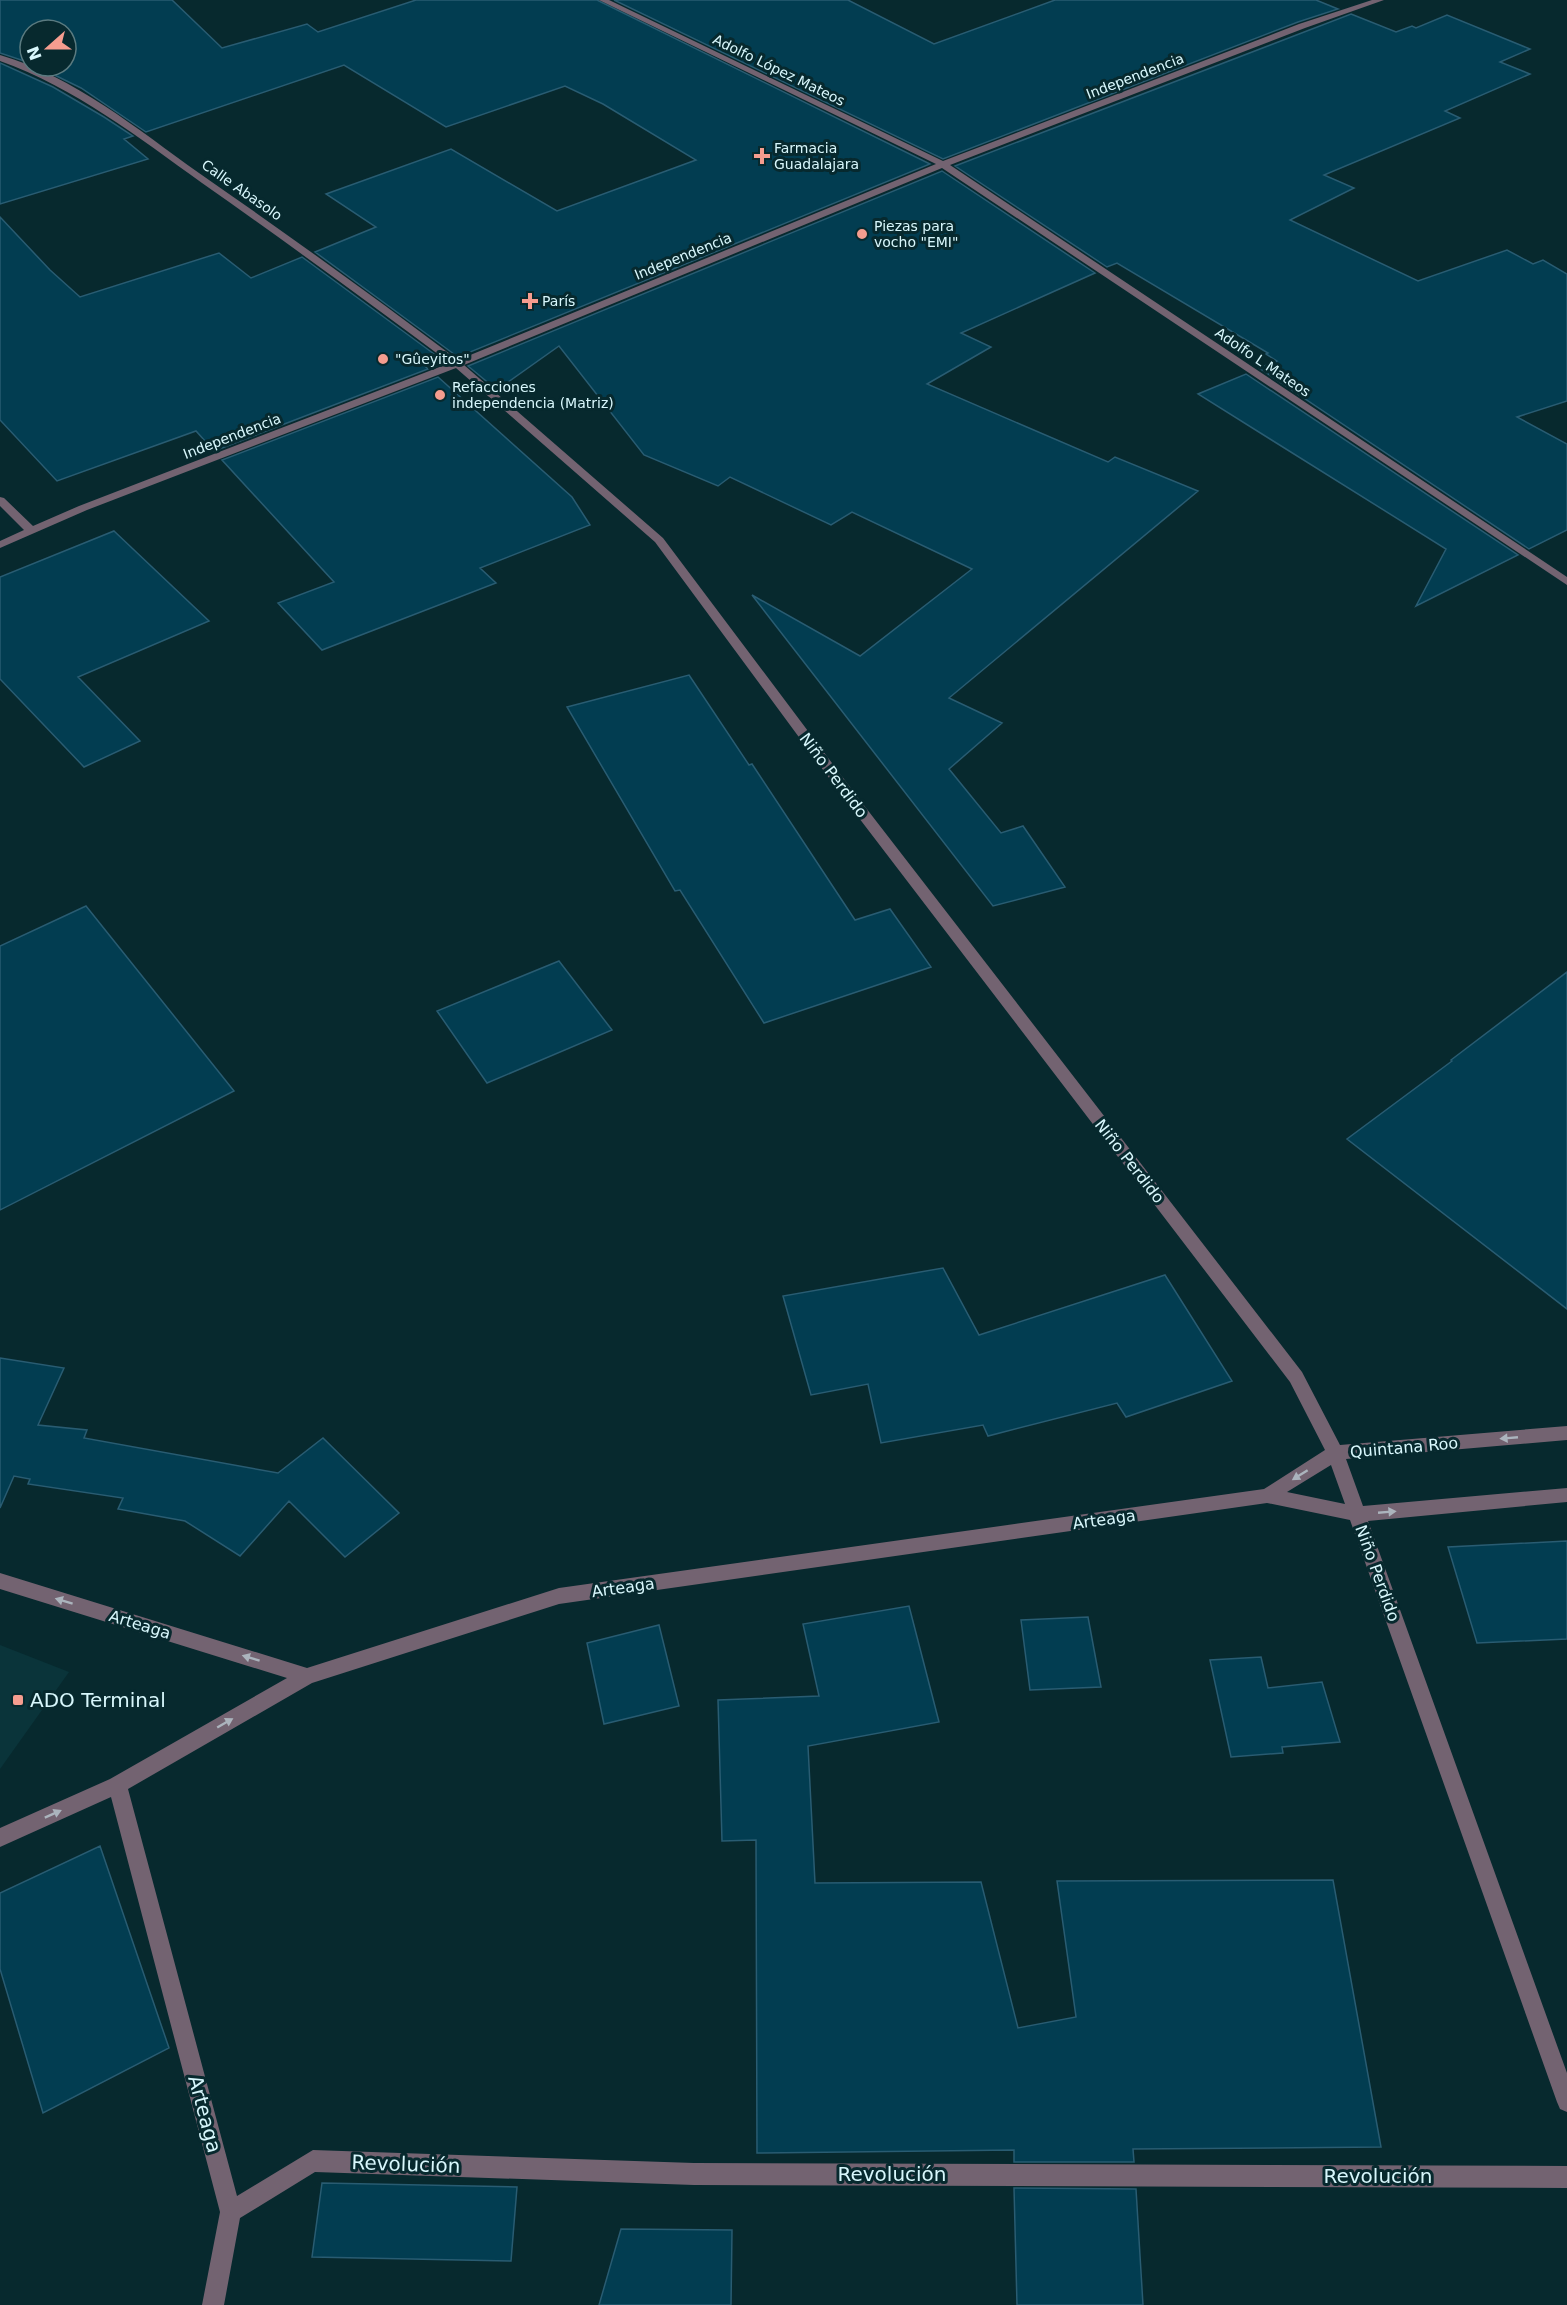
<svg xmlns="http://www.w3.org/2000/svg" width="1567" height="2305" viewBox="0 0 1567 2305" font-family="'DejaVu Sans',sans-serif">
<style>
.built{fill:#0a343a}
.building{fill:#023d51;stroke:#295c72;stroke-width:1.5}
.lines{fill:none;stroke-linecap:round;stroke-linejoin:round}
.minor{fill:#736371;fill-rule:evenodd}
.oneway{fill:#abb4bd}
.poi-dot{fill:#f59d8f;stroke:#07292e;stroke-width:2}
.labels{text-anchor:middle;stroke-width:6;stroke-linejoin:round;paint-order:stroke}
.far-street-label{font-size:14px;fill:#d8f7fc;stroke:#07292e}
.far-poi-label{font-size:14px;fill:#d8f7fc;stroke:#07292e;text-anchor:start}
.street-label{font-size:16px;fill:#d8f7fc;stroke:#07292e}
.near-poi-label{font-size:20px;fill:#d8f7fc;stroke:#07292e;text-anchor:start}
.near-street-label{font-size:20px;fill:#d8f7fc;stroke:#07292e}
</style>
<rect width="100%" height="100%" fill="#07292e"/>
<path class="built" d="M 0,1645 L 69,1672 L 0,1769 Z"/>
<path class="building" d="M 0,0 L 172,0 L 222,48 L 307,24 L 318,32 L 416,0 L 597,0 L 930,164 L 458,357 L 315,252 L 376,227 L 326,194 L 451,149 L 557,211 L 696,160 L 603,104 L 565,86 L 446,127 L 344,65 L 146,132 L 81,88 L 36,66 L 66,66 L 66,30 L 30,30 L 30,63 L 0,53 Z
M 614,0 L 848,0 L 934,44 L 1055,0 L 1316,0 L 1338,9 L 1298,22 L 943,159 Z
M 1351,14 L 1396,32 L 1412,26 L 1416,28 L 1447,15 L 1530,49 L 1500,62 L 1530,74 L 1445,111 L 1460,118 L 1324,175 L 1354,188 L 1290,220 L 1418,281 L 1507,250 L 1533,264 L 1543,260 L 1567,274 L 1567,401 L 1517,417 L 1567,444 L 1567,530 L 1529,549 L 1259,368 L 1277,361 L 1266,354 L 1268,353 L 1117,263 L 1107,267 L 955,166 Z
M 0,63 L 53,87 L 104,117 L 133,136 L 124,139 L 148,159 L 0,204 Z
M 942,171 L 1095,273 L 961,333 L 991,347 L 927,384 L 1108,462 L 1115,457 L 1198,491 L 949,698 L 1002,723 L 949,769 L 1001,833 L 1023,826 L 1065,887 L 993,906 L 752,595 L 860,656 L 972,569 L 852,512 L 831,525 L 730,477 L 718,486 L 644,455 L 559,346 L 497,390 L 468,366 Z
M 0,217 L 50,270 L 80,297 L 219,253 L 251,278 L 302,257 L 445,362 L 434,367 L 418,360 L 428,369 L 214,451 L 196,431 L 57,481 L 0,420 Z
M 1246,374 L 1518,555 L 1416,606 L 1446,549 L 1198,394 Z
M 438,377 L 572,497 L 590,525 L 480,568 L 496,583 L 322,650 L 278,603 L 334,582 L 222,460 Z
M 114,531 L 209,621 L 78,677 L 140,741 L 84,767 L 0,679 L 0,577 Z
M 689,675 L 749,765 L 752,764 L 855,920 L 890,909 L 931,967 L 764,1023 L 680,890 L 675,891 L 567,707 Z
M 86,906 L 234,1091 L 0,1210 L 0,946 Z
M 559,961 L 612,1030 L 487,1083 L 437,1011 Z
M 1567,972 L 1567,1309 L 1347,1139 L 1452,1061 L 1451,1060 Z
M 943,1268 L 979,1335 L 1165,1275 L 1232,1381 L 1126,1417 L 1117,1403 L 988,1436 L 983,1425 L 881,1443 L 868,1384 L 811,1395 L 783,1296 Z
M 0,1358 L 64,1368 L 38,1425 L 87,1430 L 84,1438 L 278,1473 L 323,1438 L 399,1513 L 345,1557 L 289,1501 L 240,1556 L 185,1521 L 118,1509 L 123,1498 L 28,1484 L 30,1479 L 14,1476 L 0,1508 Z
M 1567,1541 L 1567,1639 L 1477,1643 L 1448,1547 Z
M 909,1606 L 939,1722 L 808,1746 L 815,1883 L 981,1882 L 1018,2028 L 1076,2017 L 1057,1881 L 1333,1880 L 1381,2147 L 1133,2149 L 1134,2162 L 1014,2162 L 1014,2150 L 757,2153 L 756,1840 L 722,1841 L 718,1700 L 819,1696 L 803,1624 Z
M 1088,1617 L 1101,1687 L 1030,1690 L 1021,1620 Z
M 659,1625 L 679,1706 L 604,1724 L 587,1643 Z
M 1261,1657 L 1268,1688 L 1322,1682 L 1340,1742 L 1282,1747 L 1283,1753 L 1231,1757 L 1210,1660 Z
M 100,1846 L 169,2048 L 43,2113 L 0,1969 L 0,1893 Z
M 322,2183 L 517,2187 L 511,2261 L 312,2257 Z
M 1014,2188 L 1136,2189 L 1143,2305 L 1017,2305 Z
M 621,2229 L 732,2230 L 731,2305 L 599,2305 Z"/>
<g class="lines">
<path class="minor" d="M 599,0 L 609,0 L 943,161 L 1299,24 L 1372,0 L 1384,0 L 1305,28 L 950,165 L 1567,577 L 1567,585 L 942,168 L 464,365 L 663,538 L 856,795 L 1302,1372 L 1340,1445 L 1567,1426 L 1567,1440 L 1346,1459 L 1363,1506 L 1567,1488 L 1567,1502 L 1368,1521 L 1567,2073 L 1567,2112 L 1560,2109 L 1557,2102 L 1350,1520 L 1267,1503 L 559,1604 L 312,1683 L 128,1789 L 237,2196 L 313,2150 L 694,2163 L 1567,2166 L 1567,2188 L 694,2185 L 315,2172 L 240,2218 L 224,2305 L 202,2305 L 220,2212 L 111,1797 L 0,1847 L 0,1828 L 110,1779 L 287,1678 L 0,1589 L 0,1573 L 307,1668 L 559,1588 L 1264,1489 L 1325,1450 L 1290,1382 L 846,801 L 655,542 L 456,368 L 87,510 L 0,548 L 0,541 L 24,530 L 0,506 L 0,497 L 4,498 L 33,526 L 79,506 L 450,363 C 368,302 286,242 202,183 C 138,137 75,88 0,61 L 0,55 C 75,77 137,129 199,173 C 287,234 373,296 458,360 L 936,164 ZM 1331,1465 L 1345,1504 L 1287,1492 Z"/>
</g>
<defs><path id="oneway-solid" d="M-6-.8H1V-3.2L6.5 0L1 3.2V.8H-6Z" transform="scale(1.5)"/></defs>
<g class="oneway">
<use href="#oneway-solid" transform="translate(1509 1438) rotate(175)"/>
<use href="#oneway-solid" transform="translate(1300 1475) rotate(148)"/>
<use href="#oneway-solid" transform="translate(1387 1512) rotate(-5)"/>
<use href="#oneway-solid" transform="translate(64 1601) rotate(-163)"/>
<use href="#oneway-solid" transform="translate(251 1658) rotate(-163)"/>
<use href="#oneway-solid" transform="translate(225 1723) rotate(-30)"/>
<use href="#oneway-solid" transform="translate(53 1814) rotate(-24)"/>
</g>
<g class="poi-dot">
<path d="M759 147h6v6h6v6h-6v6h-6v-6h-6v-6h6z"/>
<circle cx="862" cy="234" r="6"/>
<path d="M527 292h6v6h6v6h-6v6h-6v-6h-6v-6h6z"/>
<circle cx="383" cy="359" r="6"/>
<circle cx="440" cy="395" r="6"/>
<rect x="12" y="1694" width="12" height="12" rx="3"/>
</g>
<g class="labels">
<g class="far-street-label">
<text transform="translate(779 70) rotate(26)" y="5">Adolfo López Mateos</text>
<text transform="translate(1135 76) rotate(-21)" y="5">Independencia</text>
<text transform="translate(242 190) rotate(35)" y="5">Calle Abasolo</text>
<text transform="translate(683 256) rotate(-22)" y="5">Independencia</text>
<text transform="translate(1263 362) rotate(34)" y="5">Adolfo L Mateos</text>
<text transform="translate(232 436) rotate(-21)" y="5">Independencia</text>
</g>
<g class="far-poi-label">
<text x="774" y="153">Farmacia<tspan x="774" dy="16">Guadalajara</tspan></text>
<text x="874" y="231">Piezas para<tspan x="874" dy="16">vocho "EMI"</tspan></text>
<text x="542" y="306">París</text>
<text x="395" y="364">"Gûeyitos"</text>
<text x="452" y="392">Refacciones<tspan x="452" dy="16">independencia (Matriz)</tspan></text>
</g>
<g class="street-label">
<text transform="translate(834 775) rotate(53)" y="6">Niño Perdido</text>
<text transform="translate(1130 1161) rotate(52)" y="6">Niño Perdido</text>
<text transform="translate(1404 1447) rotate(-5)" y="6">Quintana Roo</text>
<text transform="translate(1104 1519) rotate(-8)" y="6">Arteaga</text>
<text transform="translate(1378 1573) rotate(70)" y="6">Niño Perdido</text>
<text transform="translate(623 1587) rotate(-8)" y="6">Arteaga</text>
<text transform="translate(140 1624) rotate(17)" y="6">Arteaga</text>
</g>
<g class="near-poi-label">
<text x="30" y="1707">ADO Terminal</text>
</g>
<g class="near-street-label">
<text transform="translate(205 2114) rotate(75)" y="7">Arteaga</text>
<text transform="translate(406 2164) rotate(2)" y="7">Revolución</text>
<text x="892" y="2181">Revolución</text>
<text x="1378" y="2183">Revolución</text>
</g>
</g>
<g transform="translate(48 48) rotate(249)"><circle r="28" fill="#07292e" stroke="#5b7b80" stroke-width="1.5"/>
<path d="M0-4.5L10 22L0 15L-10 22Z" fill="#f59d8f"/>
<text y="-9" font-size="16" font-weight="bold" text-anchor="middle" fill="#d8f7fc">N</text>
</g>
</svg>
